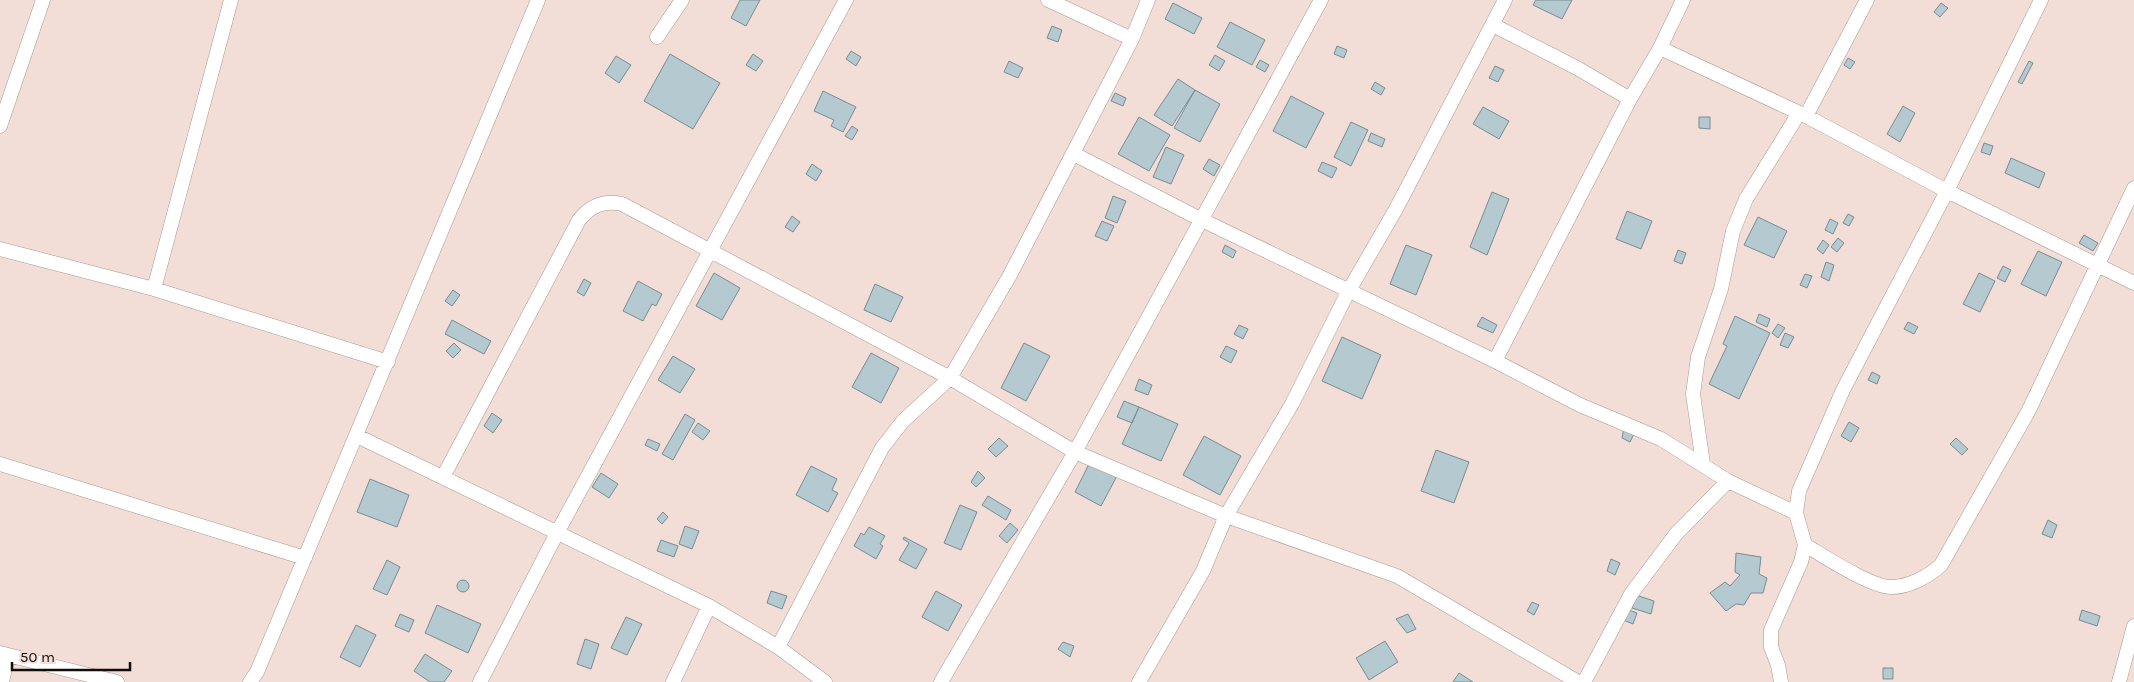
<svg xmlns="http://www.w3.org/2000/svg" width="2134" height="682" viewBox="0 0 2134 682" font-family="Karla,sans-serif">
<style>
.building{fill:#b5cad0;stroke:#788c92}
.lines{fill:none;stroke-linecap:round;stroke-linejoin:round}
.street-casing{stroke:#aa9891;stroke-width:15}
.street{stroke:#fff;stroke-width:14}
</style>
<rect width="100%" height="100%" fill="#f3ded7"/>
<path class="building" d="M 740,0 L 760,0 L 746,26 L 731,18 Z
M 1536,0 L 1572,0 L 1562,19 L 1533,5 Z
M 1173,3 L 1202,18 L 1194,34 L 1165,19 Z
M 1941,3 L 1948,8 L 1940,17 L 1934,12 Z
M 1230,22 L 1265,40 L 1252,65 L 1217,47 Z
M 1052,26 L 1062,30 L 1058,42 L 1047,38 Z
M 1337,46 L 1347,50 L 1344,58 L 1334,54 Z
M 851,51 L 861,57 L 856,66 L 846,59 Z
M 670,54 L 720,83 L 693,129 L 644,101 Z
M 753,54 L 763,61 L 756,71 L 746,65 Z
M 1215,55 L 1225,61 L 1219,71 L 1209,65 Z
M 616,56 L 631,65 L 619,83 L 605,73 Z
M 1848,58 L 1855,62 L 1850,69 L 1844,65 Z
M 1260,60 L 1269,65 L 1265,72 L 1256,67 Z
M 1009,61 L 1023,68 L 1018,78 L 1004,72 Z
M 2029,61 L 2033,63 L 2022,84 L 2018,82 Z
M 1495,66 L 1504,70 L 1498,82 L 1489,78 Z
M 1178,79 L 1195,90 L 1172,126 L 1154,115 Z
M 1375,82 L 1385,88 L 1381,95 L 1371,89 Z
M 1195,90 L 1220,104 L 1200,142 L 1174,128 Z
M 823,91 L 856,107 L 843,132 L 831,126 L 834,120 L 814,111 Z
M 1115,93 L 1126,98 L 1123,106 L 1111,101 Z
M 1291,96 L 1324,113 L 1306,148 L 1273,131 Z
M 1903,106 L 1915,113 L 1900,142 L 1887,134 Z
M 1483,107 L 1509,121 L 1499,139 L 1473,124 Z
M 1139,117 L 1170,135 L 1149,171 L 1118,154 Z
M 1699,117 L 1710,117 L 1710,129 L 1699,128 Z
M 1351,122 L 1368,130 L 1351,166 L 1334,157 Z
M 852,126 L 858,130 L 852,140 L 845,136 Z
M 1371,133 L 1385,139 L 1382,147 L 1368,141 Z
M 1984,143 L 1993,146 L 1990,155 L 1981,152 Z
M 1166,147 L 1184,155 L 1171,184 L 1153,177 Z
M 2011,158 L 2045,173 L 2039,188 L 2005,173 Z
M 1209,159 L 1220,165 L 1214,176 L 1203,169 Z
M 1322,162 L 1337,168 L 1332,178 L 1318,171 Z
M 812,164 L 822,171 L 816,181 L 806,174 Z
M 1492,192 L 1509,199 L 1487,255 L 1470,247 Z
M 1113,196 L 1126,201 L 1117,223 L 1105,218 Z
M 1627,211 L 1652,221 L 1641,249 L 1616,239 Z
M 1848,214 L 1854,217 L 1849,226 L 1843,223 Z
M 792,216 L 800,222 L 793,232 L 785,227 Z
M 1758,217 L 1787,231 L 1774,258 L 1744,245 Z
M 1830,219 L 1838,223 L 1833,234 L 1825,230 Z
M 1102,221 L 1114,226 L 1107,241 L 1095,236 Z
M 2084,235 L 2098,243 L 2093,251 L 2079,243 Z
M 1838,238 L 1844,243 L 1837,252 L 1831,247 Z
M 1823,240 L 1829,245 L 1823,254 L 1817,249 Z
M 1225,245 L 1236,251 L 1233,258 L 1222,252 Z
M 1406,245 L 1432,255 L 1416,295 L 1390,284 Z
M 1678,250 L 1686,253 L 1682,264 L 1674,261 Z
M 2038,251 L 2062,262 L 2046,296 L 2021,284 Z
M 1826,262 L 1834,265 L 1829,281 L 1821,277 Z
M 2003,266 L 2011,270 L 2005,282 L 1997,278 Z
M 714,273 L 740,288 L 722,320 L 696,306 Z
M 1979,273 L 1995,281 L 1980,312 L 1963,304 Z
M 1805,274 L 1812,276 L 1807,288 L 1800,285 Z
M 584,279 L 591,283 L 584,296 L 577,292 Z
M 638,281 L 662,294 L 656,306 L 652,304 L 643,321 L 623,311 Z
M 875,284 L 903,297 L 891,322 L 864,310 Z
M 453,290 L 460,295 L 452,306 L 445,301 Z
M 1759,314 L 1770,319 L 1767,327 L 1756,322 Z
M 1735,316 L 1770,333 L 1739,399 L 1709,384 L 1727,346 L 1723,344 Z
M 1482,317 L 1497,325 L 1493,333 L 1477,326 Z
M 452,320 L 491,341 L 484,354 L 445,334 Z
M 1908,322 L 1918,327 L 1914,334 L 1904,329 Z
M 1778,324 L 1785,328 L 1778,338 L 1772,333 Z
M 1239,325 L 1248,329 L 1243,339 L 1234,334 Z
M 1785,333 L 1794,337 L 1788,348 L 1780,345 Z
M 1342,337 L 1381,355 L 1362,399 L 1322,381 Z
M 454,343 L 461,350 L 453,358 L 446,351 Z
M 1024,343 L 1050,356 L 1026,401 L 1001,388 Z
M 1226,346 L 1237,351 L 1231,363 L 1220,357 Z
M 871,353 L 899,368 L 881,403 L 852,387 Z
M 673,356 L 695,369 L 680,393 L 658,380 Z
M 1872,372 L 1880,376 L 1877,384 L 1868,380 Z
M 1139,379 L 1152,385 L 1148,395 L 1135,390 Z
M 1124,401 L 1139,407 L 1132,423 L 1117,417 Z
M 1139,407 L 1178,424 L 1161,461 L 1122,444 Z
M 492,413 L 502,420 L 493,433 L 484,426 Z
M 685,414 L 695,420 L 673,460 L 662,454 Z
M 1849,422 L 1859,428 L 1851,442 L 1841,436 Z
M 698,423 L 710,431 L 703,440 L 692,432 Z
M 1624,427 L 1635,432 L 1630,442 L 1622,438 Z
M 1204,436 L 1241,456 L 1220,495 L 1183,475 Z
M 999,438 L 1008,446 L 996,457 L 988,449 Z
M 1956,438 L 1968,449 L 1962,455 L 1950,444 Z
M 648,439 L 660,444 L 657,451 L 645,445 Z
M 1436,450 L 1469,462 L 1454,503 L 1421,491 Z
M 1090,462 L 1117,476 L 1101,506 L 1075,492 Z
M 811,466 L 837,479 L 832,490 L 838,493 L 828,512 L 796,495 Z
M 978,471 L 985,478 L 976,487 L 971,482 Z
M 601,473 L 618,484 L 609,498 L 592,487 Z
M 370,479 L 409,495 L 397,527 L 357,512 Z
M 988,496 L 1011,510 L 1006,520 L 982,505 Z
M 960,505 L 977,512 L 961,550 L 944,543 Z
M 663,512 L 668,517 L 662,524 L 657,519 Z
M 2048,520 L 2057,525 L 2052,538 L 2042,534 Z
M 1010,523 L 1018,530 L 1007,543 L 999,536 Z
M 685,526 L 699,531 L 692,549 L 679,544 Z
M 869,527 L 885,536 L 880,544 L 883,546 L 876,559 L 854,546 L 861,533 L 864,535 Z
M 904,537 L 927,549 L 916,569 L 899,560 L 909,543 L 903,539 Z
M 661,540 L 678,546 L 674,557 L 657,551 Z
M 1736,553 L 1761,557 L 1759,574 L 1767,578 L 1763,593 L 1751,593 L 1744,605 L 1736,604 L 1726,611 L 1710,593 L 1725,582 L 1730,586 L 1740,575 L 1735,572 Z
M 1611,559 L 1620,563 L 1615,575 L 1607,571 Z
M 387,560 L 400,567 L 387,595 L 373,589 Z
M457 586a6 6 0 1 1 12 0a6 6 0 1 1-12 0Z
M 771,591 L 787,596 L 782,609 L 767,603 Z
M 936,591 L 962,605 L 948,631 L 922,617 Z
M 1636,595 L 1654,601 L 1651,614 L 1632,608 Z
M 1532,602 L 1539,605 L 1534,615 L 1527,611 Z
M 437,605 L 481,624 L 468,653 L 425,633 Z
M 1629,610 L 1637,613 L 1633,624 L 1621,619 Z
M 2082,610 L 2100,616 L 2097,626 L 2079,620 Z
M 400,614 L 414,620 L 409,632 L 395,626 Z
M 1408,614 L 1416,629 L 1407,633 L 1396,619 Z
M 626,617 L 642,624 L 627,655 L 611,648 Z
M 356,625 L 376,635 L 360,667 L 340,657 Z
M 585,639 L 599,644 L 591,669 L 577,664 Z
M 1385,641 L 1398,662 L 1369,680 L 1356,658 Z
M 1063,642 L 1074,646 L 1070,657 L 1058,649 Z
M 425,654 L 452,671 L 444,682 L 430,682 L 414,671 Z
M 1883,668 L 1893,668 L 1893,679 L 1883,679 Z
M 1459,673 L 1473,682 L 1453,682 Z"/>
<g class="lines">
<g class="street-casing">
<path id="street" d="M 1048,0 L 1132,39
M 1493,25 L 1577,68 L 1630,99 L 1660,48 L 1683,0
M 657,37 L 682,0
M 1660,48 L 1806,116 L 1947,191 L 2134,283
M 1806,116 L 1867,0
M 0,126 L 43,0
M 1074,154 L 1202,220 L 1495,361 L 1580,405 L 1661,439 L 1728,481 L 1796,513
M 0,249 L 154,289 L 388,362
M 154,289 L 231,0
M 1495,361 L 1630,99
M 357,436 L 709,606 L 778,647 L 825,682
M 0,464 L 305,558
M 1703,464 L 1693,394 L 1698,357 L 1721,289 L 1733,231 L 1746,199 L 1799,113
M 443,477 L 579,220 C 591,205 604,200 622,204 L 950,378 L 1075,452 L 1226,516 L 1397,576 L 1578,682
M 1805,545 C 1824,556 1872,588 1892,587 C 1909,587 1929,576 1941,565 L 2028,412 L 2134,188
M 778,647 L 882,448 L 903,421 L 950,378 L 1010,275 L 1132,39 L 1148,0
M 0,653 L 117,682
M 2,682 L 8,655
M 250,682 L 257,672 L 538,0
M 480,682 L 557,533 L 846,0
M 673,682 L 709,606
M 941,682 L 1075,452 L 1321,0
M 1139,682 L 1203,571 L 1226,516 L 1292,404 L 1348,292 L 1396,209 L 1505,0
M 1584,682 L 1631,594 L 1676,534 L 1728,481
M 1781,682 L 1778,665 L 1771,647 L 1771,630 L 1801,562 L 1805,545 L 1796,513 L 1799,491 L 1843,390 L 1947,191 L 2041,0
M 2119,682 L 2134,626"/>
</g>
<use href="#street" class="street"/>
</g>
<path d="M12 662v8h118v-8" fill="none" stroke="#120c0a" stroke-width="2.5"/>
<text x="20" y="662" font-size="15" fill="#120c0a" stroke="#f3ded7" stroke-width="4" paint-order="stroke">50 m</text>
</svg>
